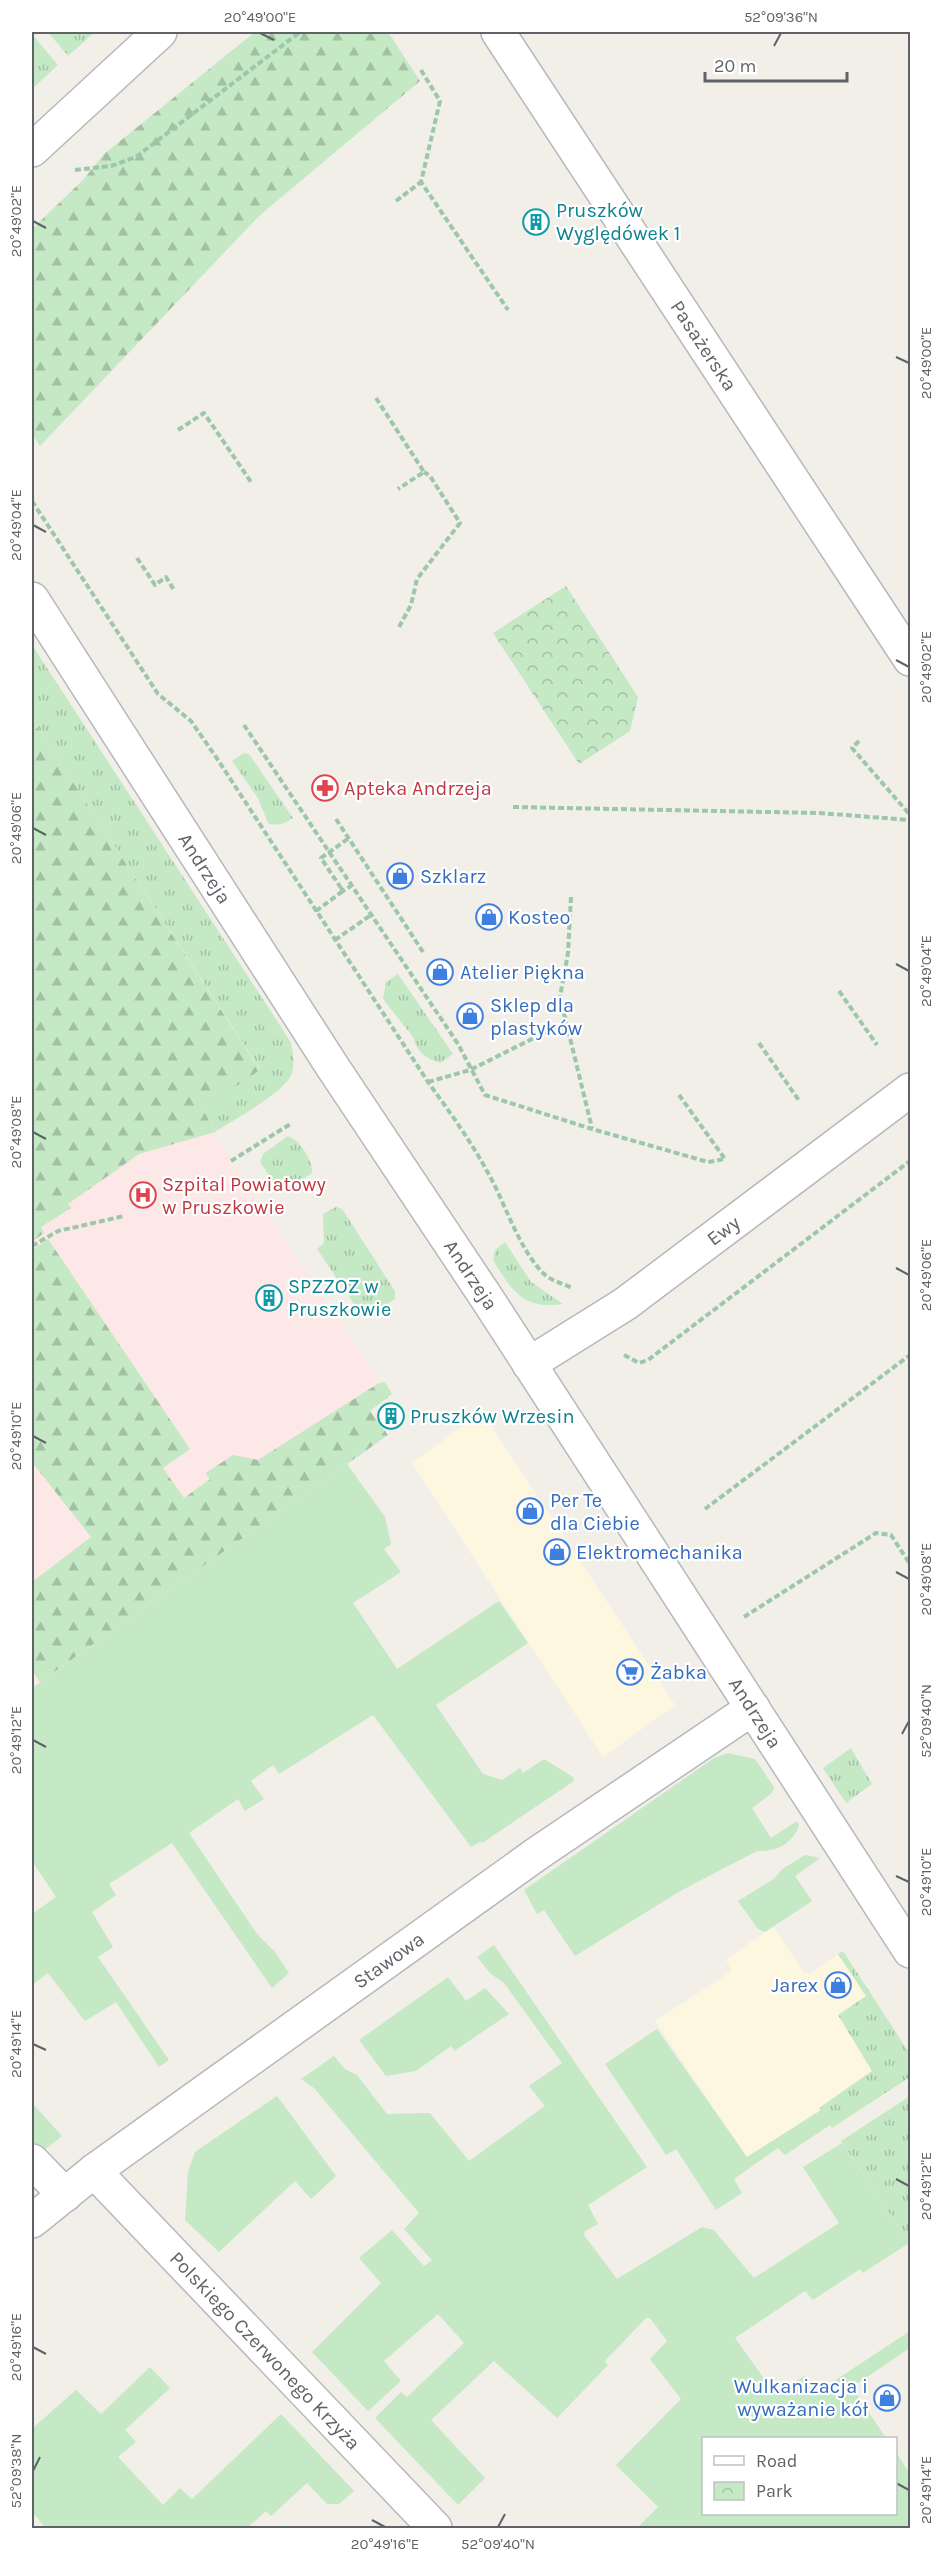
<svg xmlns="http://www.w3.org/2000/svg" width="942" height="2560" viewBox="0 0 942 2560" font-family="Karla,sans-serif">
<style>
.commercial{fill:#fef7e0}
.medical{fill:#fce8e6}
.grass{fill:url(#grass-tufts)}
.forest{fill:url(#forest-firs)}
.park{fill:url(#park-crowns)}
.garden{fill:#c5e8c5}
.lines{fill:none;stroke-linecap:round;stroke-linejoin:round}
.minor-casing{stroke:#b5b8bc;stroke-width:36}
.path{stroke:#9cc7a9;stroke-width:4;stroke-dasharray:6 3;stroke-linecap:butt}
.minor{stroke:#fff;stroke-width:33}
.path-bridge{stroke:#9cc7a9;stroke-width:4;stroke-dasharray:6 3;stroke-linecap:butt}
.ticks{fill:none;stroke:#5f6368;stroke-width:2}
.labels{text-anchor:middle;stroke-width:4.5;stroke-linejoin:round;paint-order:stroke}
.culture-label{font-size:20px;fill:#0d838f;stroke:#fff;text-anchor:start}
.street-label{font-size:20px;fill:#5f6368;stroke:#fff}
.health-label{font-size:20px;fill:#be3a42;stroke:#fff;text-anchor:start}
.shop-label{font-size:20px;fill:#366cbe;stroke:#fff;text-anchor:start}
.neatline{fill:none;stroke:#5f6368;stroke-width:2}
.ticks-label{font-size:15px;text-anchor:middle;fill:#5f6368}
</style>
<defs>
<pattern id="grass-tufts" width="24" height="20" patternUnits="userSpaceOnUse" patternTransform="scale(1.5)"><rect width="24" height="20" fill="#c5e8c5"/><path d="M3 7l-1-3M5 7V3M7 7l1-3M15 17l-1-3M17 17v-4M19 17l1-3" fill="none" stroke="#a3c0a4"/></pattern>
<pattern id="forest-firs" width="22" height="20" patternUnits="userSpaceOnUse" patternTransform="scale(1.5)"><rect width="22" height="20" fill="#c5e8c5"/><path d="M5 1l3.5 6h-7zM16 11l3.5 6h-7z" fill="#a3c0a4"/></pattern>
<pattern id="park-crowns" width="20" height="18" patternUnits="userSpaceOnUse" patternTransform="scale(1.5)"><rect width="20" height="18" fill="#c5e8c5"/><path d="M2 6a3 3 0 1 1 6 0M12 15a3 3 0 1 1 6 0" fill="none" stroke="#a3c0a4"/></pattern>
</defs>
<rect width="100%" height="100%" fill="#f1efe8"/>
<path class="commercial" d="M 482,1412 L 675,1705 L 603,1757 L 412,1463 Z
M 773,1926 L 804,1973 L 810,1974 L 838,1954 L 866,1996 L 838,2015 L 873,2071 L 820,2108 L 821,2110 L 747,2157 L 655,2021 L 732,1971 L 726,1960 Z"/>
<path class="medical" d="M 32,719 L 203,1109 L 240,1176 L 242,1175 L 336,1318 L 339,1317 L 379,1383 L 385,1382 L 392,1394 L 370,1411 L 388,1435 L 32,1688 Z"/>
<path class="grass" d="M 48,32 L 95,32 L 68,56 Z
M 32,34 L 58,65 L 32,89 Z
M 32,645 L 290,1041 C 293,1052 295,1061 292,1073 C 285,1093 234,1119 215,1132 L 203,1109 L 260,1069 L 32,719 Z
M 244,753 L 249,754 L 293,818 C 285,823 277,827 268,823 L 258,798 L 232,761 Z
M 398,974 L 453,1054 L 440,1063 C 426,1059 416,1051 413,1037 L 383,999 L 386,982 Z
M 288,1136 C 300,1140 313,1161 312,1173 L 287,1190 L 278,1189 L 260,1162 L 263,1154 Z
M 336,1207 L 342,1209 L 395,1291 L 395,1299 L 370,1315 L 360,1313 L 317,1249 L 324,1243 L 323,1214 Z
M 505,1242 L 531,1282 L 563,1304 C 523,1310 512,1291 493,1260 L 495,1250 Z
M 851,1748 L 872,1784 L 846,1803 L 823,1768 Z
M 843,1951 L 910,2054 L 910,2077 L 832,2128 L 819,2108 L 872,2071 L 838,2015 L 866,1996 L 838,1954 Z
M 910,2096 L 910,2243 L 909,2243 L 841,2141 Z"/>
<path class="forest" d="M 255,32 L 388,32 L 420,81 L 259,216 L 40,446 L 32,434 L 32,229 L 83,180 L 104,154 Z
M 32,719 L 260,1070 L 203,1109 L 215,1132 L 139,1154 L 68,1204 L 71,1208 L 41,1227 L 44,1233 L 32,1242 Z
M 48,1239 L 190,1449 L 163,1468 L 184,1498 L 210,1479 L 206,1473 L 233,1455 L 258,1460 L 379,1383 L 385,1382 L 392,1394 L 370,1411 L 388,1435 L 40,1682 L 32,1671 L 32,1582 L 91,1537 L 32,1462 L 32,1250 Z"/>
<path class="park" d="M 566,586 L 638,697 L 630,731 L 579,764 L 493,633 Z"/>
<path class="garden" d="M 347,1464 L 385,1517 L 391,1544 L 384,1549 L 401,1572 L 353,1603 L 397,1669 L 499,1601 L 528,1643 L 436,1705 L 483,1774 L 502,1780 L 520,1768 L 523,1773 L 544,1759 L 573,1777 L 574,1781 L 482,1843 L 480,1842 L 471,1847 L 373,1715 L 279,1774 L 273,1765 L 251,1781 L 264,1799 L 245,1811 L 238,1799 L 189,1833 L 257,1934 L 275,1952 L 289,1973 L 272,1988 L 172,1843 L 109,1884 L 116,1895 L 92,1912 L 113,1947 L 98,1957 L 169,2060 L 159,2067 L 116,2002 L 85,2021 L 48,1973 L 32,1985 L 32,1914 L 56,1897 L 32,1861 L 32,1688 Z
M 728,1753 L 755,1759 L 774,1787 L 772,1793 L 752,1808 L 771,1838 L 797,1821 L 799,1826 C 792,1844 776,1852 757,1851 L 682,1890 L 575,1956 L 544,1910 L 537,1914 L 524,1890 L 714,1758 Z
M 805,1855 L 820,1858 L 795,1876 L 812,1901 L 765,1932 L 758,1929 L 738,1901 L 774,1879 L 782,1869 Z
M 494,1945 L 647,2167 L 588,2205 L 598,2224 L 585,2231 L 584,2235 L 617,2279 L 702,2227 L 714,2230 L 754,2278 L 839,2223 L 803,2167 L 842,2143 L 909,2243 L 863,2273 L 860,2269 L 813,2300 L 805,2291 L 735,2338 L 775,2394 L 804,2376 L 816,2393 L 910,2331 L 910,2348 L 852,2387 L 886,2438 L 704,2438 L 704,2514 L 896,2514 L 896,2452 L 908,2471 L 910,2471 L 910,2528 L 637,2528 L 658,2507 L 616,2465 L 681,2399 L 650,2359 L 667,2341 L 650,2318 L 646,2318 L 605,2361 L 608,2365 L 557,2418 L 494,2361 L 431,2420 L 485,2478 L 458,2505 L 375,2418 L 401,2392 L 407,2397 L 464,2343 L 438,2314 L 384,2361 L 401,2381 L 368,2411 L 312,2352 L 381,2283 L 359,2258 L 392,2230 L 424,2266 L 432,2260 L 404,2229 L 419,2213 L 314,2088 L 301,2079 L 334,2056 L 345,2069 L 357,2075 L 387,2114 L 430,2113 L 469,2161 L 545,2106 L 529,2086 L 562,2063 L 504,1983 L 491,1974 L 477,1957 Z
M 448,1977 L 466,2001 L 485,1988 L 509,2014 L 454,2051 L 451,2046 L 416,2071 L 386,2076 L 359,2040 Z
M 657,2029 L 747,2157 L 821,2110 L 830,2125 L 785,2155 L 778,2148 L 734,2179 L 742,2193 L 716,2210 L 676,2149 L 666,2155 L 605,2064 Z
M 277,2096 L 336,2176 L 311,2199 L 295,2181 L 219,2252 L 185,2220 L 188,2172 L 195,2152 Z
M 32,2103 L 62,2136 L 43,2151 L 32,2140 Z
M 150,2367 L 170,2388 L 125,2430 L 136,2442 L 118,2457 L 163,2505 L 180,2488 L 192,2499 L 281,2414 L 354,2491 L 339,2504 L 327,2504 L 307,2483 L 271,2516 L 266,2511 L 247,2528 L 46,2528 L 35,2515 L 32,2517 L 32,2424 L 34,2427 L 76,2390 L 101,2414 Z"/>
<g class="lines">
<g class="minor-casing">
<g id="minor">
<path id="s1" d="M 498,32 L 910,659"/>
<path d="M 32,150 L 160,32"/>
<path id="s2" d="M 32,599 L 332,1066 L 486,1297 L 910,1951"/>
<path id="s3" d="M 529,1364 L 625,1304 L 910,1090"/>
<path d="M 32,2161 L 65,2195"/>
<path id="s4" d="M 94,2171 L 435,2528"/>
<path id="s5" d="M 32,2221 L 94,2171 L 538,1853 L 753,1708"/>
</g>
</g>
<path class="path" d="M 421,70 L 440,101 L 421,182 L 508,310
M 75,170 L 111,166 L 136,157 L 300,32
M 396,201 L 421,182
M 376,398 L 424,472 L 398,489
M 178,430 L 204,413 L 251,482
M 32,501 L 158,694 L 191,721 L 218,760 L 428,1082 C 449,1111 470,1140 487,1171 C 506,1204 517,1246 543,1273 C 551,1281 562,1283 572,1288
M 137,558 L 155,585 L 166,577 L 174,590
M 399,627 L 411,605 L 417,579 L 460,523 L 430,476 L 424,472
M 244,725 L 458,1044 L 485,1095 L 592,1129 L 708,1162 L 725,1159 L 679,1095
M 859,741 L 852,748 L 910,815
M 513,807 L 819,813 L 910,820
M 336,819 L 423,952
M 341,888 L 343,891 L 351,886
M 571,897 L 568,953 L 560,997 L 592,1128
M 316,911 L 343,891
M 335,940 L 371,915
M 839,991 L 877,1045
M 759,1043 L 800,1102
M 428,1082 L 470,1070 L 566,1022
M 231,1161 L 292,1123
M 32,1246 L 58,1231 L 124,1216
M 624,1355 L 639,1363 L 648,1360 L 910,1161
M 705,1509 L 910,1355
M 744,1617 L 876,1533 L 891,1535 L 910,1564"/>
<use href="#minor" class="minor"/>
<path class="path-bridge" d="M 341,888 L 321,858 L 349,838"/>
</g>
<path class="ticks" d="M 260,33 L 274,40M 774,46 L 781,33M 33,221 L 46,228M 896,357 L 909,363M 33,525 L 46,532M 896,660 L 909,667M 33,828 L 46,835M 896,964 L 909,971M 33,1132 L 46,1139M 896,1268 L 909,1275M 33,1436 L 46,1443M 896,1572 L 909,1579M 902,1734 L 909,1721M 33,1740 L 46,1747M 896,1876 L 909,1882M 33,2044 L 46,2050M 896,2179 L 909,2186M 33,2347 L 46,2354M 33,2471 L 40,2457M 896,2483 L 909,2490M 372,2520 L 385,2527M 498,2527 L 505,2514"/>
<defs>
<g id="building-ring" transform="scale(1.35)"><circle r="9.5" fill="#fff" stroke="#0f9aa8" stroke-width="1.5"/><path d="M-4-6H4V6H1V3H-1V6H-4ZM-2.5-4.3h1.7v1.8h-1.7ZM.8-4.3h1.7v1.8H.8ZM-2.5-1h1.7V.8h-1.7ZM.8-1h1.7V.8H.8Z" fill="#0f9aa8"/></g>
<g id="pharmacy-ring" transform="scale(1.35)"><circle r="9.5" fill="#fff" stroke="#e0444e" stroke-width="1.5"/><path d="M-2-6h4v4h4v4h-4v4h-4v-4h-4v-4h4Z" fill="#e0444e"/></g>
<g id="shop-ring" transform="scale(1.35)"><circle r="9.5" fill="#fff" stroke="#3f7fe0" stroke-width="1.5"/><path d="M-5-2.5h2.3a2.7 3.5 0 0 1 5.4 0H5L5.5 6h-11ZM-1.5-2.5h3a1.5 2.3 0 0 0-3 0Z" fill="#3f7fe0"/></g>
<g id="hospital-ring" transform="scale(1.35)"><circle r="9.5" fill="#fff" stroke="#e0444e" stroke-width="1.5"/><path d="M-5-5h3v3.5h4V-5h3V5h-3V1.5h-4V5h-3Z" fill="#e0444e"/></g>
<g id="supermarket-ring" transform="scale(1.35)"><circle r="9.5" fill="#fff" stroke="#3f7fe0" stroke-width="1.5"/><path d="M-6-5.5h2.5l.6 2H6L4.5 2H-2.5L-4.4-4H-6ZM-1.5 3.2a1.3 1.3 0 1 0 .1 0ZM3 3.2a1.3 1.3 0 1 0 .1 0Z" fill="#3f7fe0"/></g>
</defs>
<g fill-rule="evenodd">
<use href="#building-ring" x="536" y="222"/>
<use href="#pharmacy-ring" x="325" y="788"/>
<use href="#shop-ring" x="400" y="876"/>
<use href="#shop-ring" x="489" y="917"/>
<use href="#shop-ring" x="440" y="972"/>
<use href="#shop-ring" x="470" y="1016"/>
<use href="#hospital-ring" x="143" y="1195"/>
<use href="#building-ring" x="269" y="1298"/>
<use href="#building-ring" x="391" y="1416"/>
<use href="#shop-ring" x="530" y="1511"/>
<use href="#shop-ring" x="557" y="1552"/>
<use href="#supermarket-ring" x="630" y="1672"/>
<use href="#shop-ring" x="838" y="1985"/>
<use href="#shop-ring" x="887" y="2398"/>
</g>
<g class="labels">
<g class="culture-label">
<text x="556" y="217">Pruszków<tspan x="556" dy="23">Wyględówek 1</tspan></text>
<text x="288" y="1293">SPZZOZ w<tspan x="288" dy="23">Pruszkowie</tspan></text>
<text x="410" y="1423">Pruszków Wrzesin</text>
</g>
<g class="street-label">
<text dy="7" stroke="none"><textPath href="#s1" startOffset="375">Pasażerska</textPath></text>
<text dy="7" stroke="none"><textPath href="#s2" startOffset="320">Andrzeja</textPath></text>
<text dy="7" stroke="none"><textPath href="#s3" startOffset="236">Ewy</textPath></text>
<text dy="7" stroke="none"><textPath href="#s2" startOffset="806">Andrzeja</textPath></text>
<text dy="7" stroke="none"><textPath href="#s2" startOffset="1328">Andrzeja</textPath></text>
<text dy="7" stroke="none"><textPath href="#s5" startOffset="442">Stawowa</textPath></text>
<text dy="7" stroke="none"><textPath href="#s4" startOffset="248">Polskiego Czerwonego Krzyża</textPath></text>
</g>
<g class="health-label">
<text x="344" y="795">Apteka Andrzeja</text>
<text x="162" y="1191">Szpital Powiatowy<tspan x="162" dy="23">w Pruszkowie</tspan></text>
</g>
<g class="shop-label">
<text x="420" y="883">Szklarz</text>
<text x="508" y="924">Kosteo</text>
<text x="460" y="979">Atelier Piękna</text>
<text x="490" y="1012">Sklep dla<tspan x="490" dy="23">plastyków</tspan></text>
<text x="550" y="1507">Per Te<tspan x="550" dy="23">dla Ciebie</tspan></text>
<text x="576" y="1559">Elektromechanika</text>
<text x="650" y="1679">Żabka</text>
<text x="818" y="1992" text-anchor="end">Jarex</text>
<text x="868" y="2393" text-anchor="end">Wulkanizacja i<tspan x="868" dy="23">wyważanie kół</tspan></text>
</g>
</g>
<rect width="942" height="2560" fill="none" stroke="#ffffff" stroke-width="66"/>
<rect x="702" y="2437" width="195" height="78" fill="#ffffff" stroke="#bfc1c3" stroke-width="1.5"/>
<rect x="714" y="2456" width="30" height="9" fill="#ffffff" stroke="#bfc1c3" stroke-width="1.5"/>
<text x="756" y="2467" font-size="18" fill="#5f6368">Road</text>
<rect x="714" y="2482" width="30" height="18" fill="url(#park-crowns)" stroke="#bfc1c3" stroke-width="1.5"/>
<text x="756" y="2497" font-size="18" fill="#5f6368">Park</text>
<path d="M705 72v9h142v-9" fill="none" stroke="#5f6368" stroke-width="3"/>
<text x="714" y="72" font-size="18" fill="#5f6368" stroke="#ffffff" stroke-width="4.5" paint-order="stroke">20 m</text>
<rect x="33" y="33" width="876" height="2494" class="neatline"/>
<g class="ticks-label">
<text x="260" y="22">20°49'00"E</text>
<text x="781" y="22">52°09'36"N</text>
<text transform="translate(16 221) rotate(-90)" y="5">20°49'02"E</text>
<text transform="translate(926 363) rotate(-90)" y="5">20°49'00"E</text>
<text transform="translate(16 525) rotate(-90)" y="5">20°49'04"E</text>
<text transform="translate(926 667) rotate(-90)" y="5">20°49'02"E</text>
<text transform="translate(16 828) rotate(-90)" y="5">20°49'06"E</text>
<text transform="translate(926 971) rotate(-90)" y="5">20°49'04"E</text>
<text transform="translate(16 1132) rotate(-90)" y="5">20°49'08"E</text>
<text transform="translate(926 1275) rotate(-90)" y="5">20°49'06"E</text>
<text transform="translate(16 1436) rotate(-90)" y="5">20°49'10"E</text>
<text transform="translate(926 1579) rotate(-90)" y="5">20°49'08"E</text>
<text transform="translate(926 1721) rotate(-90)" y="5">52°09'40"N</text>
<text transform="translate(16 1740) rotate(-90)" y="5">20°49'12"E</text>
<text transform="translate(926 1882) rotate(-90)" y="5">20°49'10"E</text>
<text transform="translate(16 2044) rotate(-90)" y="5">20°49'14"E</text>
<text transform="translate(926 2186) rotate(-90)" y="5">20°49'12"E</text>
<text transform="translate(16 2347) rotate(-90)" y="5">20°49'16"E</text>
<text transform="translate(16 2471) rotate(-90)" y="5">52°09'38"N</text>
<text transform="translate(926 2490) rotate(-90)" y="5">20°49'14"E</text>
<text x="385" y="2549">20°49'16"E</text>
<text x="498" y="2549">52°09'40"N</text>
</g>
</svg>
